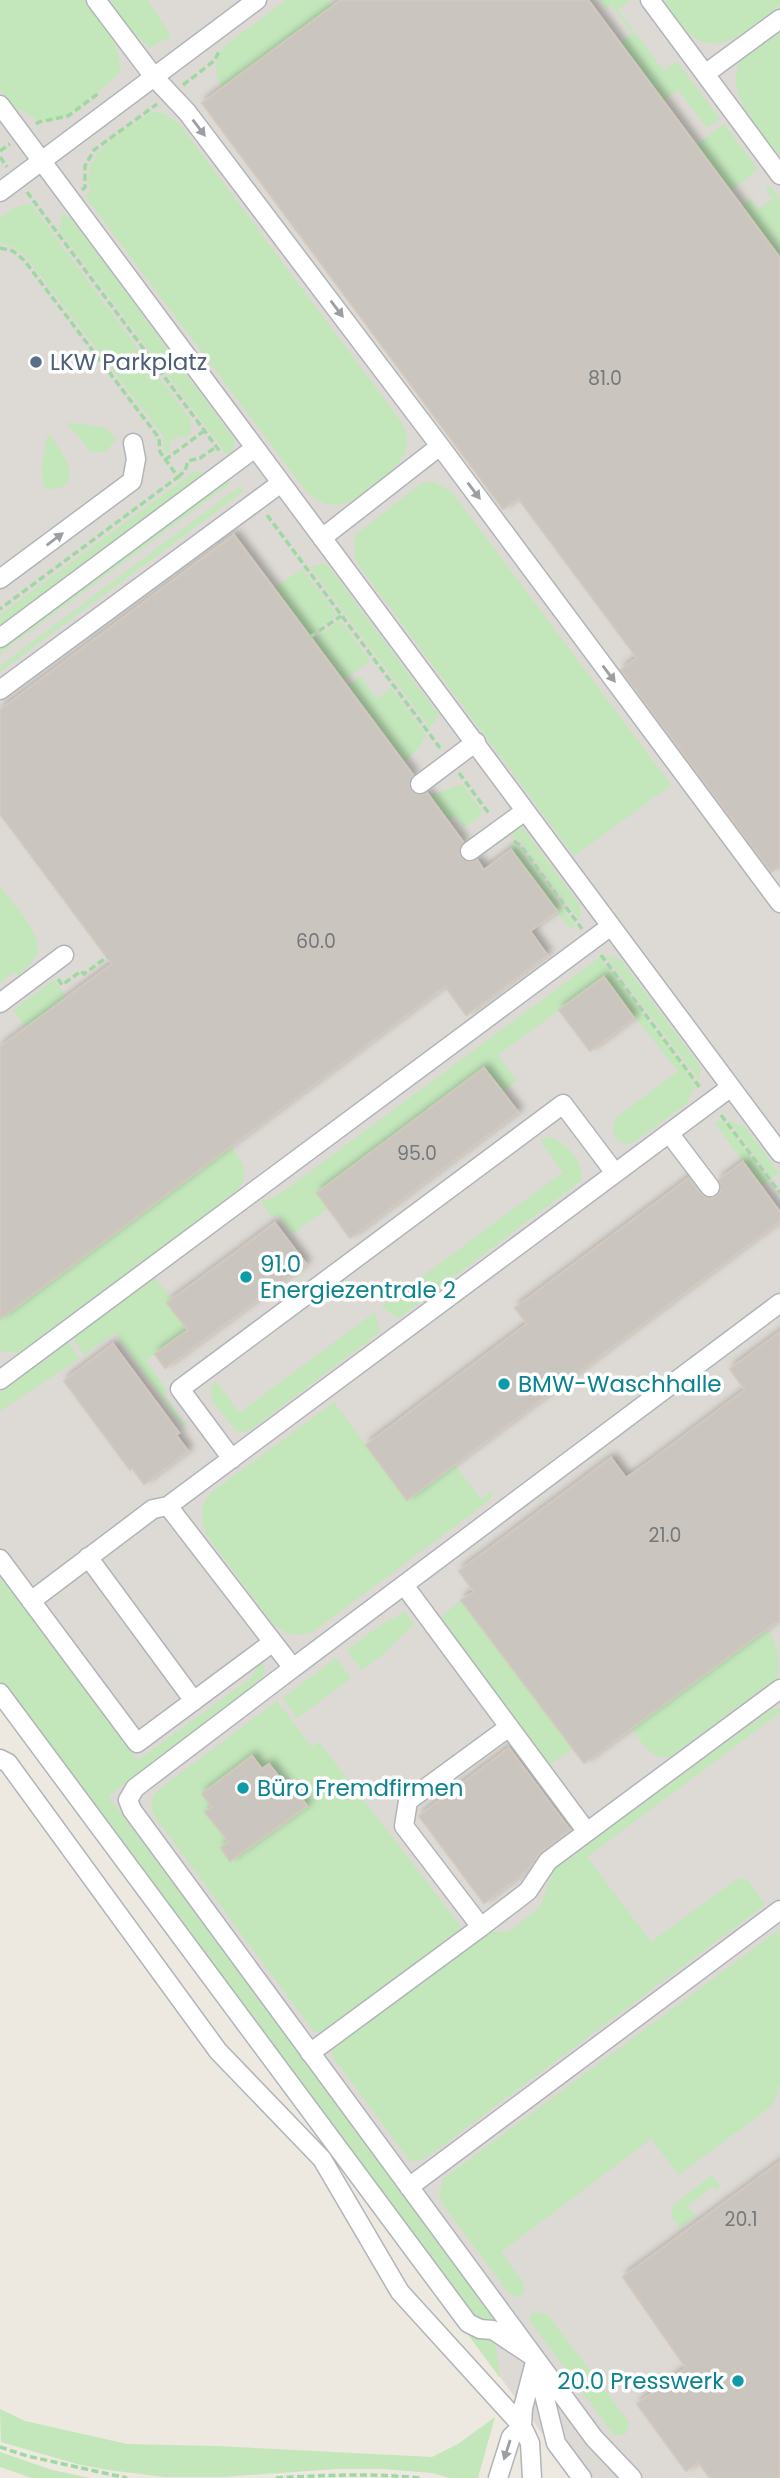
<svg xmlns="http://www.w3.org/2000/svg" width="780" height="2478" viewBox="0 0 780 2478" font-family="Poppins,sans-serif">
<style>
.industrial{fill:#dddad5}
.green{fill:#c3e6bb}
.building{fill:#cac5bf;stroke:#d2c8be;stroke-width:2;filter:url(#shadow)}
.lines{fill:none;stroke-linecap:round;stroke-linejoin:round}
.minor-casing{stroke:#b1b5b9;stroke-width:21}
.path{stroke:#9dd9a1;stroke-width:3.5;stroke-dasharray:7 3.5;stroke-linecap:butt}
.minor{stroke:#fff;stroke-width:18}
.oneway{fill:#9b9fa1}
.service-dot{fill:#5c6f8a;stroke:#fff;stroke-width:2.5}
.culture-dot{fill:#0f9aa8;stroke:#fff;stroke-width:2.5}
.labels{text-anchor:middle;stroke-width:7;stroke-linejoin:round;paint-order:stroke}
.number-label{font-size:19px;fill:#757879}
.service-label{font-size:23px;fill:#4e5e75;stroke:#fff;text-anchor:start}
.culture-label{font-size:23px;fill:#0d838f;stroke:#fff;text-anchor:start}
</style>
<defs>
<filter id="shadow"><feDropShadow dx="4.5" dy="-4.5" stdDeviation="3.5" flood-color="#0004"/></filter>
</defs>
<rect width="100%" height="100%" fill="#ede8e0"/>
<path class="industrial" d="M 0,0 L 780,0 L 780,2478 L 575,2478 L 0,1701 Z"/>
<path class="green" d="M 0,0 L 84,0 C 101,23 122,42 120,72 C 106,86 70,118 52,121 C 40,123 29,116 21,109 L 17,113 L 0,90 Z
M 108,0 L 148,0 L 171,36 L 150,48 L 132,32 Z
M 286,0 L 328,0 L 333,6 L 222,88 C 213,73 215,60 225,46 Z
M 600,0 L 631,0 L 618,10 L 664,71 L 677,61 L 720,119 L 707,128 L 678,90 L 663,101 L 620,42 L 632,33 L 611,5 L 606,8 Z
M 664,0 L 780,0 L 780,6 C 754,25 718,63 687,31 C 678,22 671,10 664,0 Z
M 780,29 L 780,155 C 760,134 722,89 741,60 C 750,48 768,38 780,29 Z
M 151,112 L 162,113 L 178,122 L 402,423 C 406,432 409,439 406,449 C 403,460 393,468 386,475 C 362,497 335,520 306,491 L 85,196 L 91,191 C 77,153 125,132 151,112 Z
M 724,124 L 757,168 L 754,173 L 730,191 L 696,145 Z
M 770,186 L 780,199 L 780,258 L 741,206 L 750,199 L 758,209 L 773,199 L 765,188 Z
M 30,203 L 190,419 L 191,433 L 186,437 C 179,435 174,437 169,443 L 170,450 L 165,454 L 163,448 L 164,437 L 27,258 L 15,248 L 0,243 L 0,218 L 14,208 Z
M 62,212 L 74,222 L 235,440 L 231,452 L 227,455 L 59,230 Z
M 66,422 L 106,428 L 117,439 L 105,452 L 91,452 Z
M 48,433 C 61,450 92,491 45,489 L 41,471 Z
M 195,471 L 232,475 L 228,485 L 0,654 L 0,615 Z
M 423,482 L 434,482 L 451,491 L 671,785 L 574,856 L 360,567 L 355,557 L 354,536 Z
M 240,486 L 244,491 L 0,672 L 0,666 Z
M 326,563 L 439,715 L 430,728 L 310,567 Z
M 302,569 L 337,615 L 309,636 L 274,588 Z
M 340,620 L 370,661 L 343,681 L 313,640 Z
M 360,676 L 377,699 L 391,688 L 426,735 L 419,748 L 404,762 L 347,686 Z
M 462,784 L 482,811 L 481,815 L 464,828 L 455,816 L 448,821 L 429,796 Z
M 523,828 L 580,905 L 580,921 L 522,843 L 507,832 Z
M 509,843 L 519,849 L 576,927 L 569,928 L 511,850 Z
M 0,886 C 10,900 40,932 38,949 C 37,960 25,969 18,976 L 14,972 L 0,983 Z
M 605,955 L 621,960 L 700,1066 L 700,1081 Z
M 600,957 L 696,1085 L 687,1103 L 635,1142 L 627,1144 L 617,1140 L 612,1129 L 617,1117 L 678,1071 L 603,978 L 498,1055 L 517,1081 L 503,1092 L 484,1068 L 317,1193 L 328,1208 L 293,1234 L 277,1214 L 271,1217 L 261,1201 L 277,1196 Z
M 54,980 L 67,997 L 26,1028 L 13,1010 Z
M 728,1120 L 745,1127 L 779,1173 L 772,1178 Z
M 723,1121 L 768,1181 L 761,1186 L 714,1122 Z
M 550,1137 C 566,1141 585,1164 581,1181 L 399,1318 L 381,1307 L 563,1172 L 540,1140 Z
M 231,1146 C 244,1164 250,1172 237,1192 L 23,1353 L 0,1351 L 0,1319 Z
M 155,1277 L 172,1300 L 168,1303 L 197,1343 L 193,1348 L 183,1334 L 146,1361 L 167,1390 L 163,1394 L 185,1424 L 183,1427 L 115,1333 L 84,1355 L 73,1338 Z
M 375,1312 L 380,1332 L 252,1429 L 245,1432 L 236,1431 L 212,1401 L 211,1387 L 216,1381 L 239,1413 Z
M 68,1342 L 79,1359 L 0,1411 L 0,1393 Z
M 334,1402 L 407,1500 L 454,1464 L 481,1499 L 493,1490 L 491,1498 L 485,1504 L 314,1631 C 298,1638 287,1635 273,1624 L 207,1536 C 200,1520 200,1509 209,1494 Z
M 0,1576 L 138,1760 L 251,1678 L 262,1660 C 267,1671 264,1677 258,1686 L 108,1796 L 491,2312 L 500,2378 L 0,1701 Z
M 461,1600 L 573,1749 L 549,1765 L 441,1617 Z
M 405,1611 L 414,1624 L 381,1656 L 362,1670 L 347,1650 L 391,1618 L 393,1620 Z
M 767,1628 C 778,1643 780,1660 777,1678 L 671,1756 C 651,1761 643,1743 632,1729 Z
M 336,1658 L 351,1678 L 298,1718 L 283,1698 Z
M 277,1701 L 312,1747 L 319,1742 L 466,1933 L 320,2035 L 312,2029 L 155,1817 C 150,1806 150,1800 158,1790 Z
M 774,1708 L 780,1709 L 780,1713 L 587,1857 L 651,1942 L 737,1879 L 747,1879 L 765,1905 L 426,2158 L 411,2162 L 333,2057 L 332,2049 L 336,2041 L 486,1932 L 508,1932 L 540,1907 L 554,1868 Z
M 780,1929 L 780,2085 L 773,2105 L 679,2175 L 651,2139 L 501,2252 L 522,2281 L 525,2289 L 521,2295 L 514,2297 L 508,2292 L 441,2202 L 439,2194 L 443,2179 Z
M 712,2175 L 721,2187 L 716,2190 L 713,2187 L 688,2206 L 696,2216 L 680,2228 L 671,2216 L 673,2205 Z
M 534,2312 L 548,2315 L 628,2421 L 628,2429 L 625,2435 L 614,2435 L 530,2321 L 530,2316 Z
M 0,2409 L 25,2421 L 127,2444 L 217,2446 L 432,2457 L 458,2444 L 495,2417 L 478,2478 L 450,2478 L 432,2473 L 384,2469 L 336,2469 L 222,2477 L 165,2477 L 108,2470 L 77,2464 L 1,2442 Z
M 0,2452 L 52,2470 L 90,2478 L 32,2478 L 0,2467 Z"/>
<path class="building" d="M 341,0 L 588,0 L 780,258 L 780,866 L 771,872 L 621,670 L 637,658 L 518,498 L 503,509 L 202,103 Z
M 234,535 L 413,775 L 409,785 L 411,791 L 421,795 L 427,793 L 463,842 L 459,852 L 461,858 L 471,862 L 477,860 L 484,870 L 511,850 L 557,911 L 530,931 L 547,955 L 466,1015 L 445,986 L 0,1319 L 0,1047 L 112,964 L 0,814 L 0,710 Z
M 604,977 L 634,1018 L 590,1051 L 559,1010 Z
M 484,1068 L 518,1112 L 350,1238 L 317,1193 Z
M 743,1162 L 780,1212 L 780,1221 L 407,1500 L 366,1445 L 527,1324 L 515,1308 L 689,1178 L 701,1194 L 712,1198 L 721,1191 L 719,1180 Z
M 275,1223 L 306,1264 L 165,1368 L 155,1354 L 188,1330 L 167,1303 Z
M 780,1332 L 780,1619 L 584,1763 L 461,1600 L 474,1592 L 459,1571 L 611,1458 L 626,1478 L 653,1459 L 745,1390 L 730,1369 Z
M 113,1344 L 179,1433 L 176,1435 L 188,1451 L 144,1484 L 132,1468 L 130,1470 L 64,1381 Z
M 509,1748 L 570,1830 L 541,1852 L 528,1870 L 484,1903 L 419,1816 Z
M 252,1756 L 262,1769 L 269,1764 L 293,1795 L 297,1792 L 307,1806 L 230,1861 L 221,1848 L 229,1842 L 205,1812 L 212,1807 L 202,1794 Z
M 780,2162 L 780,2478 L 710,2478 L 698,2462 L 686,2471 L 637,2404 L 686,2368 L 623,2277 Z"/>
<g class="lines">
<g class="minor-casing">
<path id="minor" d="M 96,0 L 154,77 L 187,112 L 440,446 L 780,903
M 650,0 L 780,175
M 705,74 L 780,19
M 0,105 L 780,1153
M 0,192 L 257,0
M 322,538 L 440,446
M 0,579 L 132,481 L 136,459 L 133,443
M 0,638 L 255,448
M 0,690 L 281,483
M 420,784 L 476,742
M 470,851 L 525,811
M 0,1003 L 64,955
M 731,1087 L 168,1506 L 293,1668 L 780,1303
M 669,1133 L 710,1187
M 0,1380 L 611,926
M 232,1459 L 180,1389 L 563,1104 L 615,1173
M 88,1557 L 194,1701
M 0,1559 L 137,1743 L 273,1642
M 404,1585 L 587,1832 L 780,1689
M 31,1601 L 153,1509 L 168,1506
M 293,1668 L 135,1788 L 128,1800 L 132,1810 L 594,2438 L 632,2478
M 0,1693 L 468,2323 L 480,2329 L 493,2330 L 535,2358 L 556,2443 L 582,2478
M 0,1759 L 8,1763 L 218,2051 L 322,2159 L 400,2292 L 522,2426 L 530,2443 L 532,2478
M 481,1927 L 528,1891 L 548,1861 L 587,1832
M 310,2053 L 481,1927 L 404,1826 L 408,1801 L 509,1727
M 409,2187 L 780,1910
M 498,2478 L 511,2437 L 522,2426 L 523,2408 L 535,2362"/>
</g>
<path class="path" d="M 183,85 L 214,61 L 220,50
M 36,124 L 39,122 L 68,116 L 99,93
M 0,151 L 10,144
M 0,157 L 7,167
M 82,190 L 85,187 L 85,166 L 94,150 L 157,104
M 27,192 L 221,453
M 0,248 L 13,251 L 24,260 L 159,438 L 160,452 L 178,477 L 0,609
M 165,460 L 204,431
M 178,477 L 185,471 L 188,461 L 200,458 L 216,447
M 267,515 L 440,748
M 310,637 L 341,616
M 459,773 L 490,815
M 514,841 L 521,846 L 582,929
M 601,955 L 701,1089
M 58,979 L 62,985 L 81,971 L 84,974 L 107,957
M 721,1115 L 780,1193
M 0,2447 L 27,2456 L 127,2478
M 276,2478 C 325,2475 372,2473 420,2478"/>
<use href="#minor" class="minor"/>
</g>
<defs><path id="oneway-solid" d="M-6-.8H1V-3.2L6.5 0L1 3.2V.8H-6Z" transform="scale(1.75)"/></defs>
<g class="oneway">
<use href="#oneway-solid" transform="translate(199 128) rotate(53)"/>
<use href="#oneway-solid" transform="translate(337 309) rotate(53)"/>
<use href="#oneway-solid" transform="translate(474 491) rotate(53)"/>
<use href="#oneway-solid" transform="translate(55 539) rotate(-37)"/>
<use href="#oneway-solid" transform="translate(609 674) rotate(53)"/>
<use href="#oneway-solid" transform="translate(507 2450) rotate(108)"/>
</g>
<circle class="service-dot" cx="36" cy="362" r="7"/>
<g class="culture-dot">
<circle cx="246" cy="1277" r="7"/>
<circle cx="504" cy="1384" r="7"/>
<circle cx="243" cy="1788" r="7"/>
<circle cx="738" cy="2381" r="7"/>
</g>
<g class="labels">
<g class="number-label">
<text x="605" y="385">81.0</text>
<text x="316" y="948">60.0</text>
<text x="417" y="1160">95.0</text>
<text x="665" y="1542">21.0</text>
<text x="741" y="2226">20.1</text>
</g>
<g class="service-label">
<text x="50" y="370">LKW Parkplatz</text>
</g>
<g class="culture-label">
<text x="260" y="1272">91.0<tspan x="260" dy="26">Energiezentrale 2</tspan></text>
<text x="518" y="1392">BMW-Waschhalle</text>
<text x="257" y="1796">Büro Fremdfirmen</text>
<text x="724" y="2389" text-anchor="end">20.0 Presswerk</text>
</g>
</g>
</svg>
